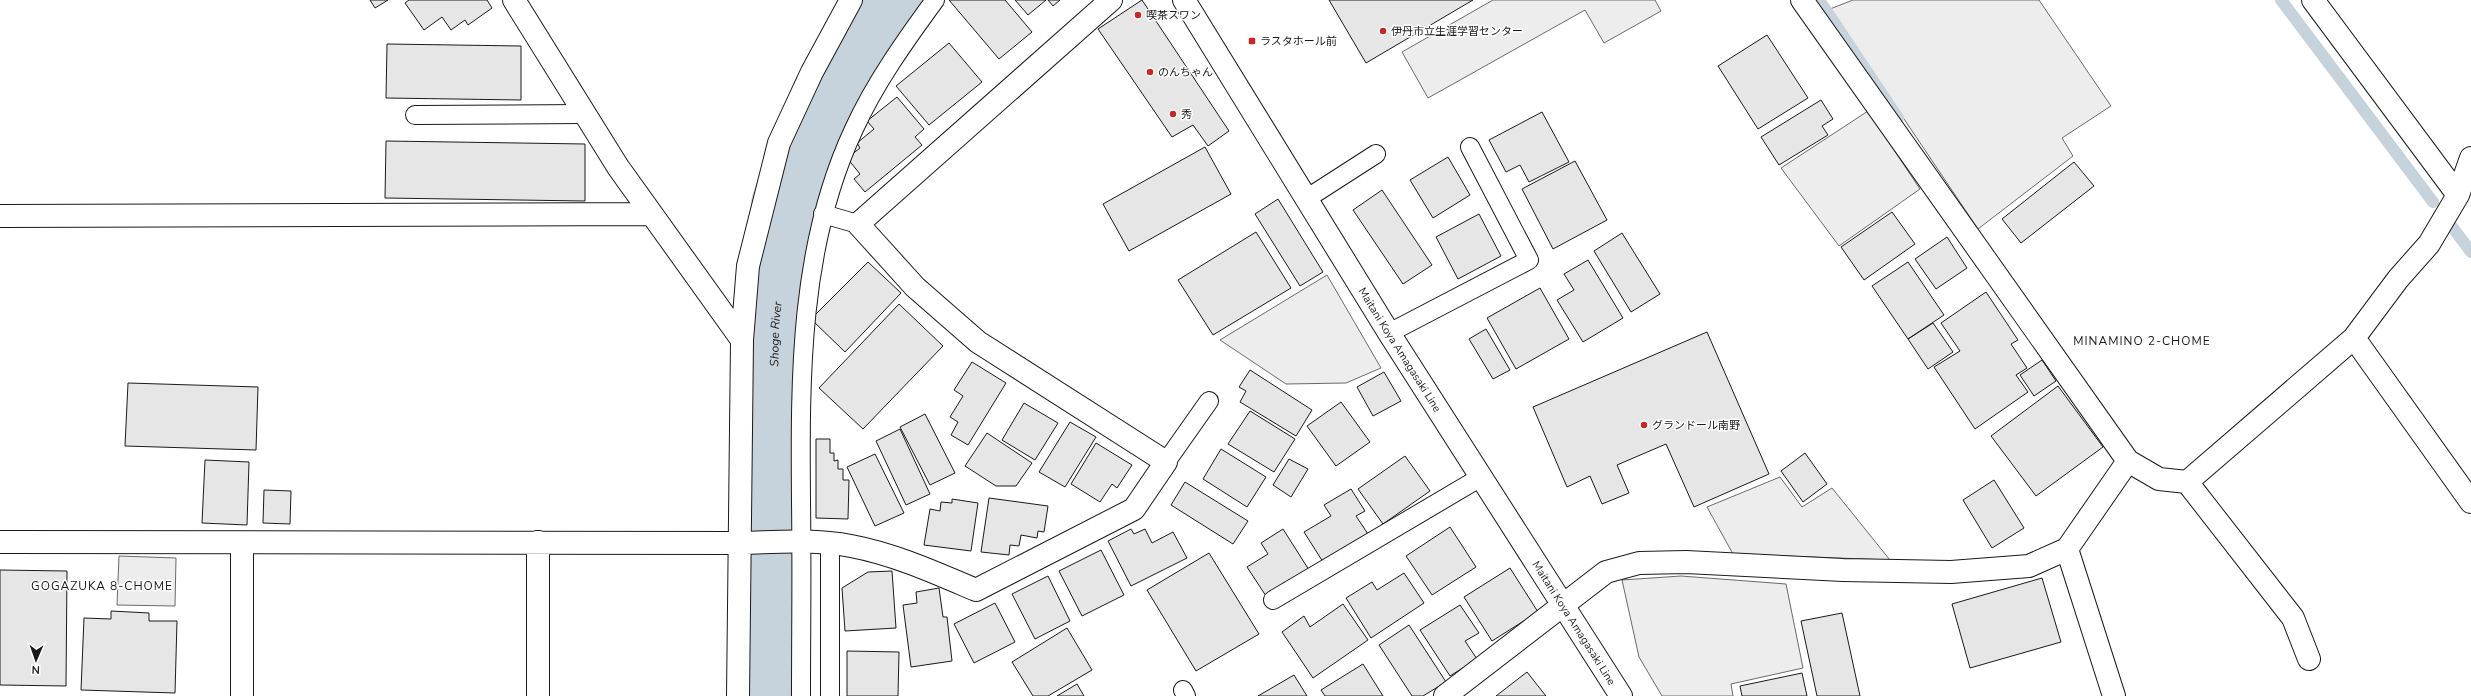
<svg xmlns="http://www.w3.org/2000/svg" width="2471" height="696" viewBox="0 0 2471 696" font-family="'Nunito Sans','Noto Sans JP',sans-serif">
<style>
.parking{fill:#ededed;stroke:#6a6a6a}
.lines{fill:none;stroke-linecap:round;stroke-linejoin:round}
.stream{stroke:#c6d2dc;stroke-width:12}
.river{stroke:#c6d2dc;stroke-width:74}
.building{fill:#e6e6e6;stroke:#1a1a1a}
.service-casing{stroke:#1a1a1a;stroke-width:20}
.minor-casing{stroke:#1a1a1a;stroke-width:24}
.secondary-casing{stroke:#1a1a1a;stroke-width:24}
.service{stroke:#fff;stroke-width:18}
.minor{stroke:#fff;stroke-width:22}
.secondary{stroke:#fff;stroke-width:22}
.poi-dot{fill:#c62828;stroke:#fff;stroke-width:1.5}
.labels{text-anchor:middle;stroke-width:3;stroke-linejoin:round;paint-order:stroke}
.poi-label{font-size:11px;fill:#1a1a1a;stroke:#fff;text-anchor:start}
.street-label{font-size:11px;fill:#1a1a1a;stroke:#fff}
.water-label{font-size:12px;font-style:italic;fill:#1a1a1a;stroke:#fff}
.neighbourhood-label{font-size:12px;letter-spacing:1px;fill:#1a1a1a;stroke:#fff}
</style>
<rect width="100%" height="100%" fill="#fff"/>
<path class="parking" d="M 1493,0 L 1655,0 L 1661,11 L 1604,43 L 1585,10 L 1428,98 L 1402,52 Z
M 1853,0 L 2039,0 L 2111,106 L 2062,138 L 2073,156 L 1978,229 L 1830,9 Z
M 1868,111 L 1920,189 L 1839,246 L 1781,168 Z
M 1327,275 L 1381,368 L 1346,383 L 1286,384 L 1220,340 Z
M 1780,477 L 1802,507 L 1832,488 L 1890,560 L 1733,554 L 1707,507 Z
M 119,556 L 176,558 L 175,606 L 117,605 Z
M 1681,576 L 1786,584 L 1803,668 L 1731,684 L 1733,696 L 1662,696 L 1639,657 L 1622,580 Z"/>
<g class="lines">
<path class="stream" d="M 1819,0 L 1898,118
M 2281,0 L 2433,202
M 2450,224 L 2471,252"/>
<path class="river" id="s1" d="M 769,696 L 775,327 L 788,205 L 828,96 L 894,0"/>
</g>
<path class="building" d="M 370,0 L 388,0 L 375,8 Z
M 409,0 L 487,0 L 492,8 L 468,25 L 465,20 L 451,30 L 442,17 L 424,30 L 405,3 Z
M 949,0 L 1005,0 L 1032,32 L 999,59 Z
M 1015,0 L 1046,0 L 1028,15 Z
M 1048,0 L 1060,0 L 1053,6 Z
M 1142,0 L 1229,131 L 1208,146 L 1193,125 L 1172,137 L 1098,29 Z
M 1329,0 L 1473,0 L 1366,63 Z
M 1767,35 L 1808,98 L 1758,129 L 1718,66 Z
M 949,43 L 982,82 L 929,125 L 896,86 Z
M 387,44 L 521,46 L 521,100 L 386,98 Z
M 897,97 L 924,129 L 915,137 L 922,145 L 865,192 L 854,179 L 860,174 L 847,158 L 860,148 L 857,143 L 874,129 L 867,121 Z
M 1821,100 L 1833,119 L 1822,126 L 1828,135 L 1779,165 L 1761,137 Z
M 1542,112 L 1569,162 L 1529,182 L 1520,165 L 1506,172 L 1489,140 Z
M 386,141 L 585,144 L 585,201 L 385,198 Z
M 1205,147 L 1231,194 L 1129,251 L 1103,204 Z
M 1448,157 L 1470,195 L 1433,218 L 1410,180 Z
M 1575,161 L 1607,220 L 1553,249 L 1522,189 Z
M 2074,162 L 2094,186 L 2021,243 L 2002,219 Z
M 1382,190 L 1432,265 L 1403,284 L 1353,210 Z
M 1278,199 L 1323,272 L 1300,286 L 1255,214 Z
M 1892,212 L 1915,244 L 1864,280 L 1841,247 Z
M 1479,214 L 1501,256 L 1458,279 L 1436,237 Z
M 1256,232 L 1291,288 L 1213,335 L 1178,280 Z
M 1622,233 L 1660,294 L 1631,312 L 1594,251 Z
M 1947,237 L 1967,268 L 1936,289 L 1915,259 Z
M 1588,260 L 1623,318 L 1583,342 L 1557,300 L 1574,290 L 1564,274 Z
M 868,262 L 901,293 L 845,352 L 811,319 Z
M 1908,262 L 1944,315 L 1908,339 L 1872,286 Z
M 1540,288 L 1569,339 L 1516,369 L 1487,318 Z
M 1986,292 L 2018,340 L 2011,344 L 2027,368 L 2016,375 L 2028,392 L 1975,429 L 1934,367 L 1960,351 L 1941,323 Z
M 899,304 L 943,346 L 863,429 L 819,388 Z
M 1933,323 L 1953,352 L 1928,369 L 1908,339 Z
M 1486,329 L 1510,370 L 1493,379 L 1469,339 Z
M 1707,332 L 1769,474 L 1694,507 L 1666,444 L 1617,465 L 1629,493 L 1602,504 L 1590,476 L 1567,487 L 1533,407 Z
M 2042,360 L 2056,381 L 2034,396 L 2020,375 Z
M 972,362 L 1006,383 L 968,445 L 951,435 L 958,422 L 950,417 L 963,396 L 954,390 Z
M 1250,370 L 1312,410 L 1296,436 L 1240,402 L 1246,391 L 1239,387 Z
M 1384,372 L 1401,401 L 1373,416 L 1357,387 Z
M 128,383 L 258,387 L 256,450 L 125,446 Z
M 2058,386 L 2103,447 L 2036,496 L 1991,436 Z
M 1341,402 L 1370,442 L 1336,466 L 1307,426 Z
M 1024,403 L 1058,423 L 1035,460 L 1002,440 Z
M 1250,411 L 1295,439 L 1274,472 L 1228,444 Z
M 925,414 L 955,473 L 930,485 L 900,427 Z
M 1070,422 L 1096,437 L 1065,487 L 1039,472 Z
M 900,429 L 930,494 L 906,505 L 876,441 Z
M 987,433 L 1032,463 L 1016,486 L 996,486 L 965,466 Z
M 816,439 L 830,439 L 830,453 L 834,453 L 834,461 L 838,460 L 838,469 L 843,469 L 843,480 L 849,480 L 848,519 L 816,518 Z
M 1096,443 L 1132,465 L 1117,488 L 1112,484 L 1100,502 L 1071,484 Z
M 1221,449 L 1266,477 L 1247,507 L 1203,479 Z
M 1805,453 L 1827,484 L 1803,502 L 1781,471 Z
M 875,454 L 904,513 L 875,526 L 847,467 Z
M 1405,456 L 1430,491 L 1383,524 L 1358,489 Z
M 1289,459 L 1308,469 L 1291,497 L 1273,485 Z
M 205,460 L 249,462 L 247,525 L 202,523 Z
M 1994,480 L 2024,528 L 1992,548 L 1963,500 Z
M 1185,482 L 1248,521 L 1233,544 L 1171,505 Z
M 1351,489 L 1365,511 L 1356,516 L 1368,534 L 1323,562 L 1304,532 L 1331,516 L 1324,505 Z
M 264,490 L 291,491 L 290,524 L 263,523 Z
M 989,498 L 1048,506 L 1044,532 L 1038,531 L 1037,538 L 1021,535 L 1019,546 L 1010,545 L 1009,555 L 981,552 Z
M 952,499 L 978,503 L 971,551 L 924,545 L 930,509 L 940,511 L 941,502 L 952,503 Z
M 1450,527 L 1476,567 L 1432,595 L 1406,556 Z
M 1131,529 L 1134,534 L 1145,529 L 1152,543 L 1173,532 L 1187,558 L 1131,586 L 1108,541 Z
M 1283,529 L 1309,570 L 1266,596 L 1247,567 L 1268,554 L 1261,543 Z
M 1101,550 L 1124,595 L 1082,616 L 1059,571 Z
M 1209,553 L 1259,634 L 1196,671 L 1147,590 Z
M 1510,568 L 1538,612 L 1492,641 L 1464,597 Z
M 0,570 L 67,571 L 66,686 L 0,685 Z
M 892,571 L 896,628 L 845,631 L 842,588 L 868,572 Z
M 1404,573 L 1424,603 L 1371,638 L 1346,598 L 1372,582 L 1377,590 Z
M 1048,576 L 1070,621 L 1035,639 L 1012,594 Z
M 2042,578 L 2061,642 L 1970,668 L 1952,604 Z
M 939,588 L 943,617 L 947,617 L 952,661 L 911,667 L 903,605 L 917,603 L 916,592 Z
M 995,603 L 1015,642 L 974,663 L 954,624 Z
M 1343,604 L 1368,640 L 1313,678 L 1282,632 L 1304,616 L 1310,627 Z
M 1460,605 L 1479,633 L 1465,641 L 1477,659 L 1450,676 L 1420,630 Z
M 111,611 L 149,613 L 149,621 L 177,621 L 175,693 L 81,690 L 84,618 L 111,619 Z
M 1842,613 L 1860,696 L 1817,696 L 1801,621 Z
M 1409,625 L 1446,682 L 1423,696 L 1412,696 L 1379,645 Z
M 1067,628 L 1092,670 L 1048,696 L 1033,696 L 1012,662 Z
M 847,651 L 899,652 L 898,696 L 847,696 Z
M 1363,664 L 1383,696 L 1325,696 L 1321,690 Z
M 1527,672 L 1546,696 L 1496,696 Z
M 1802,673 L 1807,696 L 1742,696 L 1740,686 Z
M 1294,675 L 1307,696 L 1258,696 Z
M 1077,684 L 1084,696 L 1057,696 Z"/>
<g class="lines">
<g class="service-casing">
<path id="service" d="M 415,115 L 584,114
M 1306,199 L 1376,154
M 823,214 L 858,224
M 1389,333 L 1529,260 L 1470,147
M 1166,462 L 1209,401
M 1273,600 L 1481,477
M 1183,690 L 1186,696
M 801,696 C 801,631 802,567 801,502 C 800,377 799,246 854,129 C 875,83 905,41 935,0
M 830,696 L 830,544"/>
</g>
<g class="minor-casing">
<path id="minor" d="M 514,0 L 618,167 L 742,340
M 1802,0 L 2128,461 L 2067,549 L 2114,696
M 2313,0 L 2458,195
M 0,216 L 651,214
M 2354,338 L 2471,502
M 2128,461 L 2159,479 L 2187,482 L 2293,618 L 2309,659
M 2187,482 L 2354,338 L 2398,279 L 2429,244 L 2458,195 L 2471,158
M 0,542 L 738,543 C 776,542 814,539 851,546 C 894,554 936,573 976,590 L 1134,509 L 1166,462 L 978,342 L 915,287 L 858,224 L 1111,0
M 242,696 L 242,543
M 538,696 L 538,542
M 738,696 L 742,340 L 748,266 L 779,143 L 812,72 L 851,0
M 1445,696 L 1606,572 L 1639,563 L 1686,562 L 1843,570 L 1951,572 L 2029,566 L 2067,549"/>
</g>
<g class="secondary-casing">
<g id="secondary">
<path id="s2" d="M 1184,0 L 1389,333 L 1621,696"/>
</g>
</g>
<use href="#service" class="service"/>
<use href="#minor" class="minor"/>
<use href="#secondary" class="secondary"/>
</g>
<g class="poi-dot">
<circle cx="1138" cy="15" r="4"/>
<circle cx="1383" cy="31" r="4"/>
<rect x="1248" y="37" width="8" height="8" rx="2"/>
<circle cx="1150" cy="72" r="4"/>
<circle cx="1173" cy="114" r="4"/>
<circle cx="1644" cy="425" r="4"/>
</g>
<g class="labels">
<g class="poi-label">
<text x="1146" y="19">喫茶スワン</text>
<text x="1391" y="35">伊丹市立生涯学習センター</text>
<text x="1260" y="45">ラスタホール前</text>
<text x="1158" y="76">のんちゃん</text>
<text x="1181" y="118">秀</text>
<text x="1652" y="429">グランドール南野</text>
</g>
<g class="street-label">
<text dy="4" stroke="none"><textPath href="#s2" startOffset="411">Maitani Koya Amagasaki Line</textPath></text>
<text dy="4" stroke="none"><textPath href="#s2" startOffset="735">Maitani Koya Amagasaki Line</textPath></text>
</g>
<g class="water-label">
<text dy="4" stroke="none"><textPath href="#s1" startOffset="362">Shoge River</textPath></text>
</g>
<g class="neighbourhood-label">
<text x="2142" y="345">MINAMINO 2-CHOME</text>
<text x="102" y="590">GOGAZUKA 8-CHOME</text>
</g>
</g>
<g transform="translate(36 660) rotate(182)" stroke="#ffffff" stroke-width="3" paint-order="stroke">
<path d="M0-3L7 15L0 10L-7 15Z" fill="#1a1a1a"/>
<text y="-6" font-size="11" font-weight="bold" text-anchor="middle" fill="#1a1a1a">N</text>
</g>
</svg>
